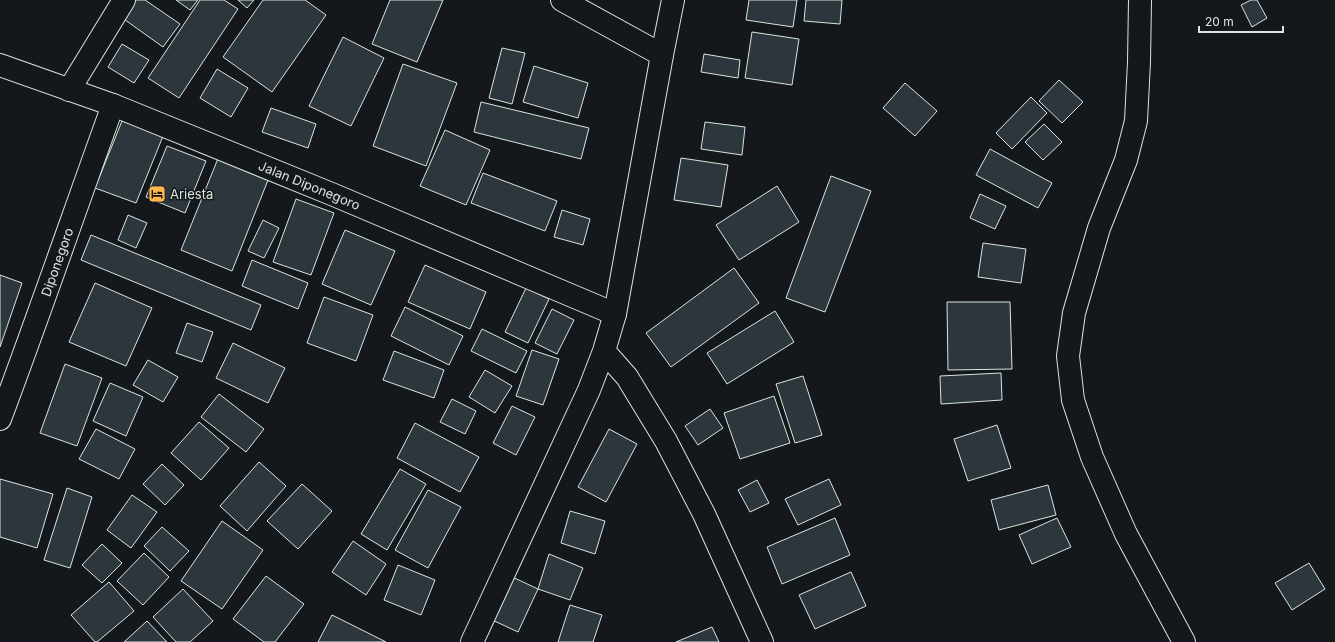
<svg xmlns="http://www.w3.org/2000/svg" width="1335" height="642" viewBox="0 0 1335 642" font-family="Inter,sans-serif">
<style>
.building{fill:#2c363c;stroke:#d8e6dc}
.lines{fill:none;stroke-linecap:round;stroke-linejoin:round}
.street-casing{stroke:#d8e6dc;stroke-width:24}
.secondary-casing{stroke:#d8e6dc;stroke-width:24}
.street{stroke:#14181c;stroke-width:22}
.secondary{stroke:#14181c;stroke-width:22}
.labels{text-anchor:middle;stroke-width:3;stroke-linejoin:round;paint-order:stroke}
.street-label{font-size:13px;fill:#d8e6dc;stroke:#14181c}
.poi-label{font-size:13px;fill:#d8e6dc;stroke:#14181c;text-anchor:start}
</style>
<rect width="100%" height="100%" fill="#14181c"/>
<path class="building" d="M 133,0 L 145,0 L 180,24 L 163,47 L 121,17 Z
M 176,0 L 198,0 L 190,10 Z
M 200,0 L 224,0 L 238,9 L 179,98 L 148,78 Z
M 238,0 L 254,0 L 247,8 Z
M 263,0 L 305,0 L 326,15 L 272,92 L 223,57 Z
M 390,0 L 443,0 L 417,62 L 372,44 Z
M 749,0 L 797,0 L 793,27 L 746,20 Z
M 806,0 L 842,0 L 840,24 L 804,21 Z
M 1251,0 L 1257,0 L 1267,18 L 1252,27 L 1241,5 Z
M 752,32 L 799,39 L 792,85 L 745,78 Z
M 343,37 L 384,58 L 351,126 L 309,106 Z
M 122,44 L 149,60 L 134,83 L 108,67 Z
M 502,48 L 525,53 L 512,104 L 489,98 Z
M 704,54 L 740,60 L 738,78 L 701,72 Z
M 403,64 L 457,83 L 426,166 L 373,146 Z
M 534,66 L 588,83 L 578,118 L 523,102 Z
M 217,69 L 248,88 L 231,117 L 200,98 Z
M 1059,80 L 1083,102 L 1062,123 L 1039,101 Z
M 905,83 L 937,111 L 915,136 L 883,108 Z
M 1031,97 L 1047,113 L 1012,149 L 996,133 Z
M 481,102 L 589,128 L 581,159 L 474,132 Z
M 271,108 L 316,124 L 308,148 L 262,132 Z
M 122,121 L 163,136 L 136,203 L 95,188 Z
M 705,122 L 745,127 L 742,155 L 701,149 Z
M 1044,124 L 1062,142 L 1043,160 L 1025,142 Z
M 445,130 L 490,150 L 466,205 L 420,186 Z
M 167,146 L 206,161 L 185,213 L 146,197 Z
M 990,149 L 1052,183 L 1038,208 L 976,175 Z
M 219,156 L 270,175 L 232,271 L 181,250 Z
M 681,158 L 728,165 L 721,207 L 674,200 Z
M 483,173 L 557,201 L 545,231 L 471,203 Z
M 831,176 L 871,191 L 825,312 L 786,298 Z
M 777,186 L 799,222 L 739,260 L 716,225 Z
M 980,194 L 1006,206 L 995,229 L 970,218 Z
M 296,199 L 334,213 L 311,275 L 273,262 Z
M 562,210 L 590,219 L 583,245 L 554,237 Z
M 128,215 L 147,223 L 136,248 L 118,240 Z
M 263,220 L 279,228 L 264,258 L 248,251 Z
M 345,230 L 395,251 L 371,305 L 322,284 Z
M 91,235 L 261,305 L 251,330 L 81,260 Z
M 983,243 L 1026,249 L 1021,283 L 978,277 Z
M 252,260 L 308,283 L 298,309 L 242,286 Z
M 425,265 L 486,292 L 470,329 L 408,302 Z
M 734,268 L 759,303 L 671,367 L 646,333 Z
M 0,275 L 22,283 L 0,347 Z
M 95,283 L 152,308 L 126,366 L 69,342 Z
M 526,288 L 549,299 L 528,343 L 505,332 Z
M 324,297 L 373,315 L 356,361 L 307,343 Z
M 947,302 L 1010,302 L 1012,369 L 948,370 Z
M 405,307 L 463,336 L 449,365 L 391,336 Z
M 552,309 L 574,320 L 557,354 L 535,343 Z
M 775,311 L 794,342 L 727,384 L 707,353 Z
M 187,323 L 213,332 L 202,362 L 176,353 Z
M 482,329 L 527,351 L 516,373 L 471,351 Z
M 233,343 L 285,368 L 268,403 L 216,378 Z
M 532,350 L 559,359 L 543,405 L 516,396 Z
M 394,351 L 444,370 L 434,398 L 383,380 Z
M 148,360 L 178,377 L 163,402 L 133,385 Z
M 65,364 L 102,378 L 77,446 L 40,433 Z
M 485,370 L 512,386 L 495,413 L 469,397 Z
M 1001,373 L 1002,400 L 941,404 L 940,376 Z
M 803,376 L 822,435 L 795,443 L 776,384 Z
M 110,383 L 143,397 L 126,436 L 93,421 Z
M 219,394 L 264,429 L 246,452 L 201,417 Z
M 774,396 L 790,443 L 740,459 L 724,413 Z
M 452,399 L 476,411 L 465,434 L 440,422 Z
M 512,406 L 535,417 L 516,455 L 493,443 Z
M 710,409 L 723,428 L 698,445 L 685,426 Z
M 199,422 L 229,448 L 201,480 L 171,453 Z
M 415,423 L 479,457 L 460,492 L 397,458 Z
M 997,425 L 1011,468 L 968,481 L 954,439 Z
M 96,429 L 135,449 L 119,479 L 79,459 Z
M 609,429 L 637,444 L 606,502 L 578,487 Z
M 259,462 L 286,486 L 247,531 L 220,506 Z
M 162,464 L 184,485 L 165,505 L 143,484 Z
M 400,469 L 426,484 L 387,550 L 361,534 Z
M 0,479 L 53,494 L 37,548 L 0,537 Z
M 829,479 L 841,505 L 798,525 L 785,499 Z
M 757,480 L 769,503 L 750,512 L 738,490 Z
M 302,484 L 332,511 L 298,549 L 267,521 Z
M 1048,485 L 1056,515 L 999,530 L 991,500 Z
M 67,488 L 92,497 L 70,568 L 44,560 Z
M 428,490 L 461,507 L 428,568 L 395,550 Z
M 132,495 L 157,512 L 131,548 L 107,530 Z
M 570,511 L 605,521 L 595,554 L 561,543 Z
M 835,518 L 850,555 L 782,584 L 767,547 Z
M 1057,518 L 1071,547 L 1032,564 L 1019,535 Z
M 222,521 L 263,550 L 222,609 L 181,581 Z
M 162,527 L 189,551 L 170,571 L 144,546 Z
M 353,541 L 386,564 L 366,595 L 332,572 Z
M 102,544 L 122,563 L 102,583 L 82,565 Z
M 144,553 L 169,577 L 143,605 L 117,581 Z
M 549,554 L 583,568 L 570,600 L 538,589 Z
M 1309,563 L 1325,589 L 1292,610 L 1275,583 Z
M 398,565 L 435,580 L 421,615 L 384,600 Z
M 851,572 L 866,606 L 815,629 L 799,595 Z
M 508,575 L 538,589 L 518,632 L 488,618 Z
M 266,576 L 304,604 L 275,642 L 264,642 L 233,619 Z
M 109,582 L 134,611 L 97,642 L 95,642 L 71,615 Z
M 183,589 L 213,621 L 190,642 L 176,642 L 153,617 Z
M 570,605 L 602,615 L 593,642 L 558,642 Z
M 332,615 L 386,642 L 318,642 Z
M 147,621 L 167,642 L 124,642 Z
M 712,627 L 719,642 L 676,642 Z"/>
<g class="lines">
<g class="street-casing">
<g id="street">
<path d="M 562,0 L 662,55"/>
<path d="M 1140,0 L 1139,62 L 1136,121 L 1126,160 L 1099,228 L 1074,313 L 1068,356 L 1073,400 L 1092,457 L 1126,534 L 1184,642"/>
<path id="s1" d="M 0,65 L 113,105 L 334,195 L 615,314"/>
<path d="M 69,90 L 124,0"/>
<path id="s2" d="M 0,419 C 39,315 75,210 113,105"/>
</g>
</g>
<g class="secondary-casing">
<path id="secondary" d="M 604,351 L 627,377 L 666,441 L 704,514 L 762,642
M 472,642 L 589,390 L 604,351 L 615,314 L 662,55 L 673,0"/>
</g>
<use href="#street" class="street"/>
<use href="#secondary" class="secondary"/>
</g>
<defs>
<g id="hotel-square" transform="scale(0.9)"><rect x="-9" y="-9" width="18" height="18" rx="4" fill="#ffb74d" stroke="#14181c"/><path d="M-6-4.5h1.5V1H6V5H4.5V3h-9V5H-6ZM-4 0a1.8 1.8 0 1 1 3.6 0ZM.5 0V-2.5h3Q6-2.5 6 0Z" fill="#111"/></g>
</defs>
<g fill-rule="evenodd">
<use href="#hotel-square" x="157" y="194"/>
</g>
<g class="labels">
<g class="street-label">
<text dy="5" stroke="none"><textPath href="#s1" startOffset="332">Jalan Diponegoro</textPath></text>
<text dy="5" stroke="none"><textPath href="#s2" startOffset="167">Diponegoro</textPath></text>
</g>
<g class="poi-label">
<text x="170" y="199">Ariesta</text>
</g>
</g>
<path d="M1199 26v6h84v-6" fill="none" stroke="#d8e6dc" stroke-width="2"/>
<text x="1205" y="26" font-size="12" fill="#d8e6dc" stroke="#14181c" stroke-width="3" paint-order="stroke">20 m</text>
</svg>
